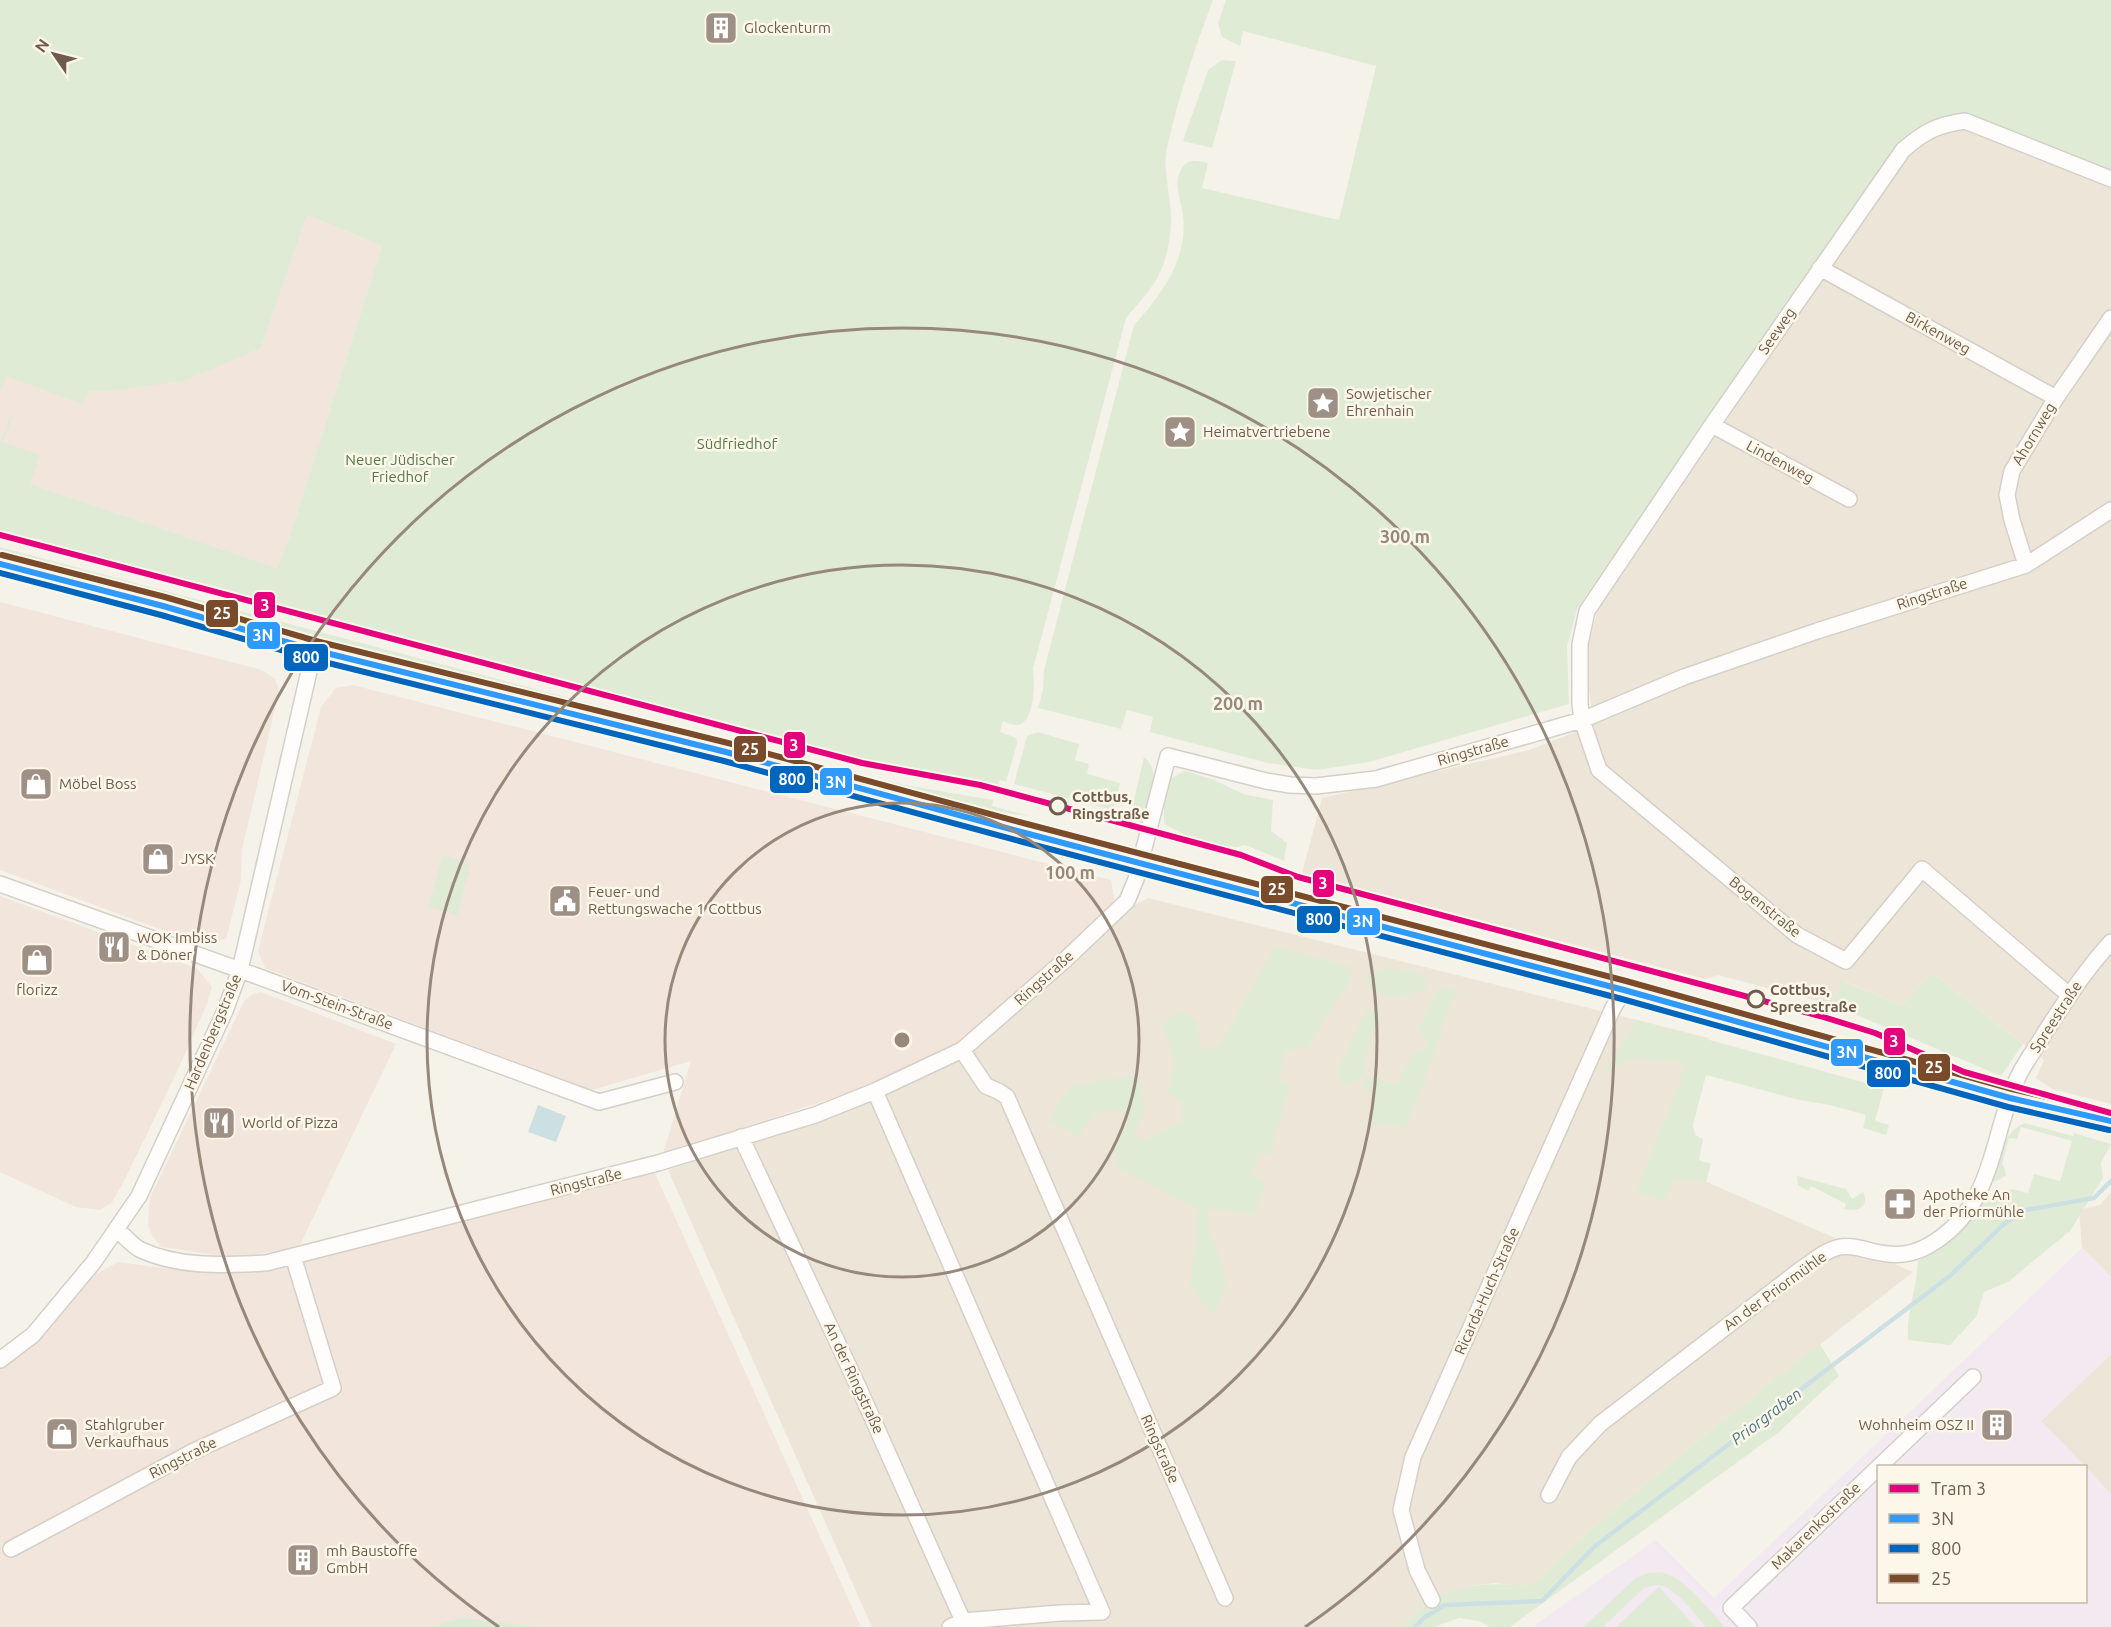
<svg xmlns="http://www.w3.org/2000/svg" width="2111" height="1627" viewBox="0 0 2111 1627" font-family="Ubuntu,sans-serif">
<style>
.residential{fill:#ede5d8}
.commercial{fill:#f2e5db}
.education{fill:#f2e9f1}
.green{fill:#e0ebd6}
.water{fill:#cce0e4}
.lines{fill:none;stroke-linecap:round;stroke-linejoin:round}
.stream{stroke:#cce0e4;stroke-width:4.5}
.minor-casing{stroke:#d4cfc8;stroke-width:18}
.major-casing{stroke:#d3cdc7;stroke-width:22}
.minor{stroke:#fefdfc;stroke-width:15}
.major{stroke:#f1eee6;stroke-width:20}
.bus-1-casing{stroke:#fdf7ea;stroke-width:10}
.bus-2-casing{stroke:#fdf7ea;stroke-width:10}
.bus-3-casing{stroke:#fdf7ea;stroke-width:10}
.bus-1{stroke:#2e9afe;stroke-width:6}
.bus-2{stroke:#0065bd;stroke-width:6}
.bus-3{stroke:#7a4b2a;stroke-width:6}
.tram-1-casing{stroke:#fdf7ea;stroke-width:10}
.tram-1{stroke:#e5007d;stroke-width:6}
.ring{fill:none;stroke:#97887c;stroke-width:3}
.stop-dot{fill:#fdf7ea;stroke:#6f5c4d;stroke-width:3}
.labels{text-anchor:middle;stroke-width:5;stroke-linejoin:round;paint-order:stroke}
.poi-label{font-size:15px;fill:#6f5c4d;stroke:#fdf7ea;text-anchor:start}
.street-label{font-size:15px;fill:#6f5c4d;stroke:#fdf7ea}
.park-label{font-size:15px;fill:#547a49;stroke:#fdf7ea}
.stop-label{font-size:15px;font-weight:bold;fill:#6f5c4d;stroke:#fdf7ea;text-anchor:start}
.water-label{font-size:16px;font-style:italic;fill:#4c7887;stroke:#fdf7ea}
.centre{fill:#97887c;stroke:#fdf7ea;stroke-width:3}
.ring-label{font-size:18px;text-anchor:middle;font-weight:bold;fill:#97887c;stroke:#fdf7ea;stroke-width:5;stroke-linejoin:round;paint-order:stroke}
.line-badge{stroke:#fdf7ea;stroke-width:2}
.badge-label{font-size:16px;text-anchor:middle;font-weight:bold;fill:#fff}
</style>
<rect width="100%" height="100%" fill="#f5f2ea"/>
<path class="residential" d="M 1965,129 L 2111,187 L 2111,1104 L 2052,1089 L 2036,1078 L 2044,1060 L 1932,973 L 1902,1005 L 1843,981 L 1833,1005 L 1718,975 L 1705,979 L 1302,873 L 1322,798 L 1529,750 L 1594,725 L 1588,684 L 1589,643 L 1597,612 L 1906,154 L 1927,139 Z
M 1148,898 L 1709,1038 L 1663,1163 L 1913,1272 L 1718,1424 L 1589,1531 L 1532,1587 L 1495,1583 L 1471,1586 L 1425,1605 L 1401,1627 L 872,1627 L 668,1170 L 876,1099 L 932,1074 L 969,1053 L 1133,906 Z
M 2111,1192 L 2111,1277 L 2082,1248 L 2079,1210 L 2100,1205 Z
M 2111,1354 L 2111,1494 L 2041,1421 Z"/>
<path class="commercial" d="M 307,215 L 382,246 L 292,529 L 277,568 L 0,474 L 0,371 L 102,392 L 261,348 Z
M 0,602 L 262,670 L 275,679 L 279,691 L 242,850 L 241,880 L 226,939 L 200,944 L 0,870 Z
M 353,685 L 1111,880 L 1115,902 L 1064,953 L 960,1042 L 926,1061 L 872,1085 L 663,1154 L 691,1061 L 592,1090 L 265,968 L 258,951 L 321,707 L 336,688 Z
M 0,896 L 196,968 L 212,987 L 206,1006 L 176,1074 L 124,1181 L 112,1202 L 100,1210 L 76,1207 L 0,1172 Z
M 261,992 L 396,1044 L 299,1247 L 236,1258 L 161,1247 L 152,1235 L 148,1225 L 150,1198 L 244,1001 L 253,994 Z
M 654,1171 L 861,1627 L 540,1627 L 462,1617 L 431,1627 L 0,1627 L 0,1369 L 40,1340 L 95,1275 L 118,1262 L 176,1270 L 212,1271 Z"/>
<path class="education" d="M 2082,1248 L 2111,1277 L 2111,1354 L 2041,1421 L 2085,1466 L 1878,1466 L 1878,1602 L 2086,1602 L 2086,1467 L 2111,1494 L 2111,1627 L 1532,1627 L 1656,1540 L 1714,1598 Z"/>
<path class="green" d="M 0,0 L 1213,0 C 1195,48 1178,98 1167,148 C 1162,172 1171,193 1171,217 C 1171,233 1168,256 1161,270 C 1154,288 1138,303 1126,318 L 1033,669 C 1035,682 1035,716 1021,724 C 1016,727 1008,723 1003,721 L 1000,732 L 1016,738 L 1017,744 L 1006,782 L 1000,780 L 998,786 L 863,759 L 0,530 L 0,444 L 10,417 L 12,418 L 3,442 L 40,455 L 30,484 L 277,568 L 292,529 L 382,246 L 307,215 L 261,348 L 183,381 L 102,392 L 89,390 L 83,404 L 6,376 L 2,388 L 0,388 Z
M 1226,0 L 2111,0 L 2111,169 L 1966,113 C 1932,119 1923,124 1896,145 L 1577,609 L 1567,647 L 1569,704 L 1369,762 L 1317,770 L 1268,763 L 1150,732 L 1153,717 L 1127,710 L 1121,729 L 1038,708 L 1043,690 L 1044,670 L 1134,325 C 1162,294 1188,260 1183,215 C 1181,201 1173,184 1181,170 C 1187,158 1197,160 1208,163 L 1202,188 L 1339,220 L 1376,66 L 1243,31 L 1240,46 L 1222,37 L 1218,23 Z
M 1222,60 L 1236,61 L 1212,148 L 1183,141 L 1208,70 Z
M 0,547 L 859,775 L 910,786 L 993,800 L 992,806 L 1029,816 L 974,809 L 0,553 Z
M 1038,732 L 1079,744 L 1075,760 L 1089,764 L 1087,774 L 1120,783 L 1113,810 L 1014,784 L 1027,736 Z
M 1144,757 C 1164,773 1148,804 1143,824 L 1129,821 Z
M 1185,771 L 1214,780 L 1243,794 L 1273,800 L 1271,831 L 1287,843 L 1284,861 L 1245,845 L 1236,847 L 1217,845 L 1193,839 L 1164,824 L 1164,803 L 1171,778 Z
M 443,855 L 471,863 L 457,915 L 428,907 Z
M 1275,946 L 1351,967 L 1349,984 L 1327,1015 L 1308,1048 L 1286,1050 L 1278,1078 L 1290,1085 L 1269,1156 L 1259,1152 L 1252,1175 L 1266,1184 L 1254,1214 L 1208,1209 L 1208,1228 L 1221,1260 L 1226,1284 L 1214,1317 L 1190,1286 L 1196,1242 L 1197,1209 L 1116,1167 L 1116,1148 L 1128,1121 L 1123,1111 L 1097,1111 L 1078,1137 L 1049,1121 L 1058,1102 L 1073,1085 L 1137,1075 L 1145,1110 L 1134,1135 L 1145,1140 L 1183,1121 L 1182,1103 L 1168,1092 L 1175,1067 L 1163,1023 L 1180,1010 L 1197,1021 L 1200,1049 L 1219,1046 Z
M 1385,968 L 1420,972 L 1429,988 C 1402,995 1385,1006 1365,982 L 1369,975 Z
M 1932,973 L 2023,1044 L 2001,1076 L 1833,1005 L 1842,981 L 1902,1005 Z
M 1446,985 L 1458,993 L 1450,1002 L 1431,1063 L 1406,1127 L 1370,1123 L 1374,1096 L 1361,1083 L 1368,1075 L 1396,1085 L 1412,1055 L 1424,1050 L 1428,1041 L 1421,1034 L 1420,1026 L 1435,994 Z
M 1366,1010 L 1375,1011 L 1383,1017 C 1378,1027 1371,1038 1368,1048 C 1360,1071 1373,1077 1344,1086 L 1336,1073 Z
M 1637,1020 L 1884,1088 L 1875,1121 L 1889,1125 L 1886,1135 L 1863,1128 L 1866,1115 L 1830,1105 L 1800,1100 L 1706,1075 L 1693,1125 L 1695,1135 L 1703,1139 L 1699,1160 L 1711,1164 L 1706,1182 L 1675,1179 L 1665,1201 L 1636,1193 L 1685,1067 L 1674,1060 L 1629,1059 L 1604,1074 Z
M 2025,1123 L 2073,1136 L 2074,1133 L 2111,1144 L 2101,1163 L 2103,1178 L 2070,1231 L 2008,1282 L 1984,1292 L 1976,1317 L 1950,1345 L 1908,1340 C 1906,1313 1917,1288 1918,1261 L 1940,1247 L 1960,1230 L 1983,1200 L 2012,1189 L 2028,1193 L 2034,1174 L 2060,1181 L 2072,1141 L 2021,1127 L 2017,1139 L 2009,1138 L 2002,1164 L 2005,1169 L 2006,1175 L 2001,1179 L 1992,1182 C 2000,1160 2001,1132 2025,1123 Z
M 1797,1176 L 1846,1189 L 1852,1199 L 1863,1192 C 1870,1208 1857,1212 1844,1209 L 1846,1204 L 1811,1186 L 1808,1191 L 1798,1185 Z
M 1820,1344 L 1839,1376 L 1779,1432 L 1510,1627 L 1490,1627 L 1479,1621 L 1459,1618 L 1434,1627 L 1401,1627 C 1409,1620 1417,1611 1425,1605 C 1459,1581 1494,1583 1532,1586 L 1589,1531 L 1718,1424 Z
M 1661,1572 C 1688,1580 1706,1607 1725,1627 L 1706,1627 C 1696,1616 1677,1590 1663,1586 C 1657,1584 1650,1586 1644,1588 L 1603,1627 L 1583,1627 L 1636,1578 L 1648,1573 Z
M 1659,1587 L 1696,1627 L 1619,1627 L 1618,1625 Z
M 462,1617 L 540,1627 L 431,1627 Z"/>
<path class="water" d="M 538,1105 L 566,1116 L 556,1142 L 528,1132 Z"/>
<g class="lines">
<path class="stream" d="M 1415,1627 L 1425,1617 L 1445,1605 L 1542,1601 L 1594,1547 L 1951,1275 L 2004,1224 L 2026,1210 L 2094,1198 L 2111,1181"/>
<g class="minor-casing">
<path id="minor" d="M 1820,268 L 2056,398
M 1712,425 L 1849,499
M 2026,565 L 2012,520 L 2007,495 L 2012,471 L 2056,398 L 2111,318
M 0,884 L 254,975 L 599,1102 L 675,1082
M 2069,995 L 1922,869 L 1846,961 L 1797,935 L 1599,770 L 1582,720 L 1580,704 L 1580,644 L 1587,611 L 1712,425 L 1903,150 C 1924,132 1936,125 1965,121 L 2111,179
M 962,1050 L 986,1086 L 998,1091 L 1007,1097 L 1225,1598
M 875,1091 L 1102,1612 L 1060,1613 L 963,1621
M 741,1137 L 857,1384 L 963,1621 L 950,1627
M 116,1230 C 126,1236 132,1246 141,1250 C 180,1268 224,1265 266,1263 L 658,1163 L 815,1115 L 875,1091 L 962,1050 L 1066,959 L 1127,901 L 1136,879 L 1168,756 L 1266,781 L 1290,785 L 1316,786 L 1376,779 L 1582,720 L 1684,677 L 1817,631 L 2026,565 L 2111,510
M 0,1360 L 33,1335 L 93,1263 L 139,1196 L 225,1011 L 240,970 L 314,650
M 1549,1495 L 1569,1457 L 1600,1424 L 1800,1270 C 1812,1262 1825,1250 1840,1247 C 1850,1245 1861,1248 1871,1251 C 1896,1257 1914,1256 1936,1241 C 1996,1201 1991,1134 2018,1077 C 2025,1062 2036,1048 2044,1034 C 2065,1002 2085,970 2111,942
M 11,1549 L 194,1451 L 333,1388 L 293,1256
M 1432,1600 L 1417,1570 L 1401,1510 L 1413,1457 L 1613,1008 L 1624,990
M 1749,1627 L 1731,1608 L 1973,1377"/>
</g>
<g class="major-casing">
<path id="major" d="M 0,564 L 163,606 L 314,650 L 726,752 L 1025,833 L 1624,990 L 2010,1098 L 2111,1121"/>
</g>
<use href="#minor" class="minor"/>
<use href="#major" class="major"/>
<g class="bus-1-casing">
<path id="bus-1" d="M 0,564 L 163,606 L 314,650 L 726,752 L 1025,833 L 1624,990 L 2010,1098 L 2111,1121"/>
</g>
<g class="bus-2-casing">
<path id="bus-2" d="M 0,573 L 161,615 L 312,659 L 724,761 L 1023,842 L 1622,999 L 2008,1107 L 2109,1130"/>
</g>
<g class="bus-3-casing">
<path id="bus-3" d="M 2,555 L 165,597 L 316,641 L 728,743 L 1027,824 L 1626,981 L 2012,1089 L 2111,1112"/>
</g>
<use href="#bus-1" class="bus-1"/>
<use href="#bus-2" class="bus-2"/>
<use href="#bus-3" class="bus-3"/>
<g class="tram-1-casing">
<path id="tram-1" d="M 0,535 L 862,763 L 980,785 L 1241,855 L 1298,877 L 1820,1016 L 1875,1033 L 1964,1072 L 2111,1113"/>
</g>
<use href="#tram-1" class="tram-1"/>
</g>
<g class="ring">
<circle cx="902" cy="1040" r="237"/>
<circle cx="902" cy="1040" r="475"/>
<path d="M499 1627A712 712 0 1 1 1305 1627"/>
</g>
<defs>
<g id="building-square" transform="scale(1.725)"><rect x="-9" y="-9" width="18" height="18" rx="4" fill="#9e9084" stroke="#fdf7ea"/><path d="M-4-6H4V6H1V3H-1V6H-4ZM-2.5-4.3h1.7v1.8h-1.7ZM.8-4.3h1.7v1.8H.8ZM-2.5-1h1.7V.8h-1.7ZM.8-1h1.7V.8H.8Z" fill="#fff"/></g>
<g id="sight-square" transform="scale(1.725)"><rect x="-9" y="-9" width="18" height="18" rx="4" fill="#9e9084" stroke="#fdf7ea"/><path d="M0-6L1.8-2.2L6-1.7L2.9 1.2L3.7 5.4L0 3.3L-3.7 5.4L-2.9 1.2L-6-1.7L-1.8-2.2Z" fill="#fff"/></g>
<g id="shop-square" transform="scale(1.725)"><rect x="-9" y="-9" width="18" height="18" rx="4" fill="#9e9084" stroke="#fdf7ea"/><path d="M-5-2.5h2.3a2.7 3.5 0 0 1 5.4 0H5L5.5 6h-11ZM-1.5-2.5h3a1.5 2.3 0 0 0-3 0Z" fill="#fff"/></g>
<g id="civic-square" transform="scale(1.725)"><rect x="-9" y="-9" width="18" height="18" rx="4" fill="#9e9084" stroke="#fdf7ea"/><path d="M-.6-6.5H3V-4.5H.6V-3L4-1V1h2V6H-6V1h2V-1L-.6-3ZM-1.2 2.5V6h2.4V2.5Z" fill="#fff"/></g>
<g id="restaurant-square" transform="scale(1.725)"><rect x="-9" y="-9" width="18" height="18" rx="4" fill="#9e9084" stroke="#fdf7ea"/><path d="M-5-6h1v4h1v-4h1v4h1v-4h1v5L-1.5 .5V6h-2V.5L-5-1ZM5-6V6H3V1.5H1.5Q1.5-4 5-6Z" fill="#fff"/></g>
<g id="pharmacy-square" transform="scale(1.725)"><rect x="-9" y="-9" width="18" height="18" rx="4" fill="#9e9084" stroke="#fdf7ea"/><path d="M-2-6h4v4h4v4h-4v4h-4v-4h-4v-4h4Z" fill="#fff"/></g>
</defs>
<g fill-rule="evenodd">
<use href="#building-square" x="721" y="28"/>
<use href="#sight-square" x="1323" y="403"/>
<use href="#sight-square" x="1180" y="432"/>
<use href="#shop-square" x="36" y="784"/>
<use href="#shop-square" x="158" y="859"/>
<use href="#civic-square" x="565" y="901"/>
<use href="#restaurant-square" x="114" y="947"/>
<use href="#shop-square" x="37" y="960"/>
<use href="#restaurant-square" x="219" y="1123"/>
<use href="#pharmacy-square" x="1900" y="1204"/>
<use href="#building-square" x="1997" y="1425"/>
<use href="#shop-square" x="62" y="1434"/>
<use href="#building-square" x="303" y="1560"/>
</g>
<g class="stop-dot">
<circle cx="1058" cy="806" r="8"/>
<circle cx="1756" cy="999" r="8"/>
</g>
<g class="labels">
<g class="poi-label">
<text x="744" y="33">Glockenturm</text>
<text x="1346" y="399">Sowjetischer<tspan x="1346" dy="17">Ehrenhain</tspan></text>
<text x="1203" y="437">Heimatvertriebene</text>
<text x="59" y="789">Möbel Boss</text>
<text x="181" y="864">JYSK</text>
<text x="588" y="897">Feuer- und<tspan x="588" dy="17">Rettungswache 1 Cottbus</tspan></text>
<text x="137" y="943">WOK Imbiss<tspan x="137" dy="17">&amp; Döner</tspan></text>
<text x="37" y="995" text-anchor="middle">florizz</text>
<text x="242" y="1128">World of Pizza</text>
<text x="1923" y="1200">Apotheke An<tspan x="1923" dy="17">der Priormühle</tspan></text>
<text x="85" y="1430">Stahlgruber<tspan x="85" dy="17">Verkaufhaus</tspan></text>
<text x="1974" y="1430" text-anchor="end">Wohnheim OSZ II</text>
<text x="326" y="1556">mh Baustoffe<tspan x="326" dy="17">GmbH</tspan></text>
</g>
<g class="street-label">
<text transform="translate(1777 331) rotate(-55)" y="5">Seeweg</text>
<text transform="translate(1938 333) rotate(29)" y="5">Birkenweg</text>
<text transform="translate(2034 434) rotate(-59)" y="5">Ahornweg</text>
<text transform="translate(1780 462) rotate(28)" y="5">Lindenweg</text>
<text transform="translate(1932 594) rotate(-18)" y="5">Ringstraße</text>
<text transform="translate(1473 751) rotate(-16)" y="5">Ringstraße</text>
<text transform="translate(1765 907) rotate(39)" y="5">Bogenstraße</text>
<text transform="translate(1044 978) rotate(-42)" y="5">Ringstraße</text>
<text transform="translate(337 1005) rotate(20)" y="5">Vom-Stein-Straße</text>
<text transform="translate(2056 1017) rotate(-57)" y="5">Spreestraße</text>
<text transform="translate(213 1032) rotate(-67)" y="5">Hardenbergstraße</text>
<text transform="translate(586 1182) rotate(-14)" y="5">Ringstraße</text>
<text transform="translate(1487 1291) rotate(-66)" y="5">Ricarda-Huch-Straße</text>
<text transform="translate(1775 1291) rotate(-36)" y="5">An der Priormühle</text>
<text transform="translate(854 1378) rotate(65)" y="5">An der Ringstraße</text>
<text transform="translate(1160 1449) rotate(66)" y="5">Ringstraße</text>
<text transform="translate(183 1458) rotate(-27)" y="5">Ringstraße</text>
<text transform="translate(1816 1526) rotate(-44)" y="5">Makarenkostraße</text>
</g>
<g class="park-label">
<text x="737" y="449">Südfriedhof</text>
<text x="400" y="465">Neuer Jüdischer<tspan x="400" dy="17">Friedhof</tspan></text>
</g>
<g class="stop-label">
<text x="1072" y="802">Cottbus,<tspan x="1072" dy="17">Ringstraße</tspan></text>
<text x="1770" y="995">Cottbus,<tspan x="1770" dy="17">Spreestraße</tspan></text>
</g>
<g class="water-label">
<text transform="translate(1766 1416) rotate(-37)" y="6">Priorgraben</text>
</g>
</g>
<circle cx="902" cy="1040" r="9" class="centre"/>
<g class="ring-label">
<text x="1405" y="543">300 m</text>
<text x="1238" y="710">200 m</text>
<text x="1070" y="879">100 m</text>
</g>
<g class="line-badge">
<rect x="253" y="591" width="23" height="28" rx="6" fill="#e5007d"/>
<rect x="205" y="599" width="34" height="29" rx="6" fill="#7a4b2a"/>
<rect x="246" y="621" width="35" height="29" rx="6" fill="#2e9afe"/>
<rect x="283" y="643" width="46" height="29" rx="6" fill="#0065bd"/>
<rect x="783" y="731" width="23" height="28" rx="6" fill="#e5007d"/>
<rect x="733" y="735" width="34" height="28" rx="6" fill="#7a4b2a"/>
<rect x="769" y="765" width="45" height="29" rx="6" fill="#0065bd"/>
<rect x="819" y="767" width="34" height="29" rx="6" fill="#2e9afe"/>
<rect x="1312" y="869" width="23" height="29" rx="6" fill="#e5007d"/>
<rect x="1260" y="875" width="34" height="29" rx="6" fill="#7a4b2a"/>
<rect x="1296" y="905" width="45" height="29" rx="6" fill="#0065bd"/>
<rect x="1346" y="907" width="35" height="29" rx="6" fill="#2e9afe"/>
<rect x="1883" y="1027" width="23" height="29" rx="6" fill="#e5007d"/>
<rect x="1830" y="1038" width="34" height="29" rx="6" fill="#2e9afe"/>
<rect x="1917" y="1053" width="34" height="29" rx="6" fill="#7a4b2a"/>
<rect x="1866" y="1059" width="45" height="29" rx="6" fill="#0065bd"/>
</g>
<g class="badge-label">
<text x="265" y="611">3</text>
<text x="222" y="619">25</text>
<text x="263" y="641">3N</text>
<text x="306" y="663">800</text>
<text x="794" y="751">3</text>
<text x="750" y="755">25</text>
<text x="792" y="785">800</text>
<text x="836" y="788">3N</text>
<text x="1323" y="889">3</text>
<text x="1277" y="895">25</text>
<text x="1319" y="925">800</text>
<text x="1363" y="927">3N</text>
<text x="1894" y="1047">3</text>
<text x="1847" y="1058">3N</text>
<text x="1934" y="1073">25</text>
<text x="1888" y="1079">800</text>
</g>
<rect x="1877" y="1465" width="210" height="138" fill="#fdf7ea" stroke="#c4b9ab" stroke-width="1.5"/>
<rect x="1889" y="1484" width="30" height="9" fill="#e5007d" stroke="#c4b9ab" stroke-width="1.5"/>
<text x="1931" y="1495" font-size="18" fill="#6f5c4d">Tram 3</text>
<rect x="1889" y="1514" width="30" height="9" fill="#2e9afe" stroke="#c4b9ab" stroke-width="1.5"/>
<text x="1931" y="1525" font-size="18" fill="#6f5c4d">3N</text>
<rect x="1889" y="1544" width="30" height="9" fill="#0065bd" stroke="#c4b9ab" stroke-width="1.5"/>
<text x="1931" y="1555" font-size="18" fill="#6f5c4d">800</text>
<rect x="1889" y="1574" width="30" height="9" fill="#7a4b2a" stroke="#c4b9ab" stroke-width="1.5"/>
<text x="1931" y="1585" font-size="18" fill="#6f5c4d">25</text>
<g transform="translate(54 54) rotate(305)" stroke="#fdf7ea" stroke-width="4.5" paint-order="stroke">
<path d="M0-4.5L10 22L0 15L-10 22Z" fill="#6f5c4d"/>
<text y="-9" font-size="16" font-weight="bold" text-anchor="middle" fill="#6f5c4d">N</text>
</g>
</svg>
